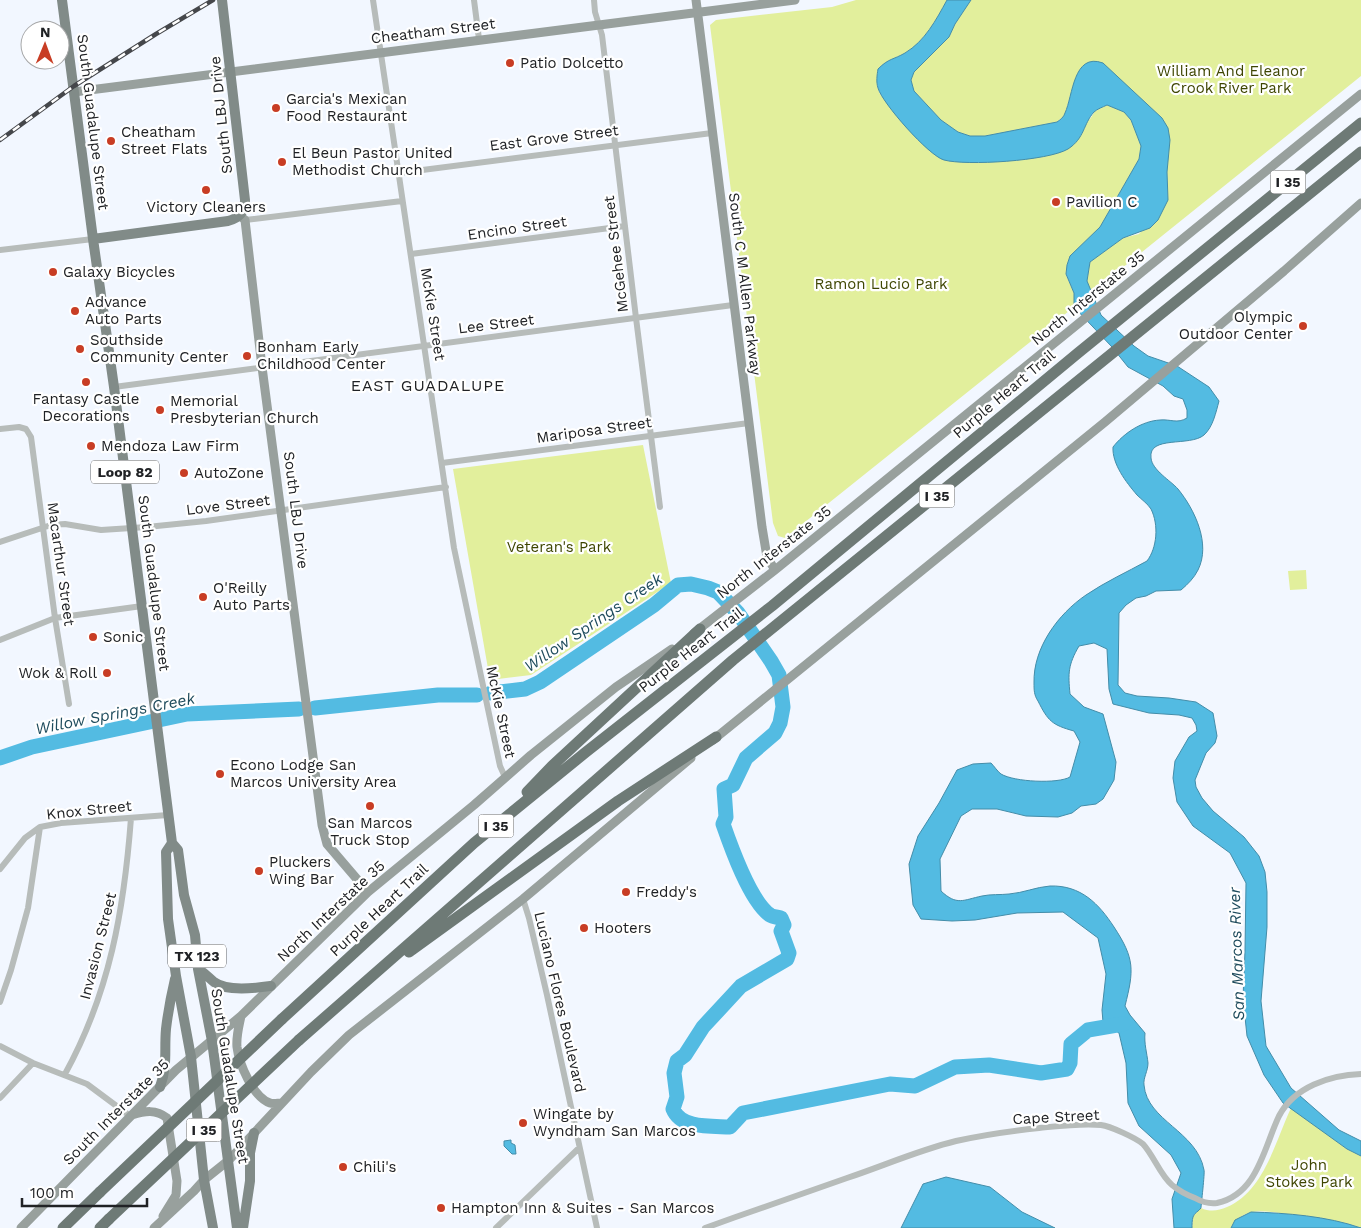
<svg xmlns="http://www.w3.org/2000/svg" width="1361" height="1228" viewBox="0 0 1361 1228" font-family="'Work Sans',sans-serif">
<style>
.green{fill:#e2ef9c}
.water{fill:#53bbe2;stroke:#448da9}
.lines{fill:none;stroke-linecap:round;stroke-linejoin:round}
.river{stroke:#53bbe2;stroke-width:15}
.street{stroke:#b7bcba;stroke-width:6}
.secondary{stroke:#98a09d;stroke-width:9}
.primary{stroke:#818b88;stroke-width:10}
.highway{stroke:#6e7a76;stroke-width:11}
.rail-casing{stroke:#45474b;stroke-width:4.5}
.rail{stroke:#fff;stroke-width:2.5;stroke-dasharray:8;stroke-linecap:butt}
.highway-bridge{stroke:#6e7a76;stroke-width:11}
.poi-dot{fill:#c83d24;stroke:#fff;stroke-width:2}
.labels{text-anchor:middle;stroke-width:4.5;stroke-linejoin:round;paint-order:stroke}
.shield{fill:#fff;stroke:#636466;stroke-width:1}
.shield-label{font-size:14px;font-weight:bold;fill:#202225}
.street-label{font-size:15px;fill:#202225;stroke:#fff}
.poi-label{font-size:15px;fill:#202225;stroke:#fff;text-anchor:start}
.park-label{font-size:15px;fill:#3e4501;stroke:#fff}
.neighbourhood-label{font-size:16px;letter-spacing:1px;fill:#202225;stroke:#fff}
.water-label{font-size:16px;font-style:italic;fill:#1f4c5d;stroke:#fff}
</style>
<rect width="100%" height="100%" fill="#f2f7ff"/>
<path class="green" d="M 856,0 L 947,0 C 936,20 925,41 905,53 C 893,60 889,58 878,69 L 877,86 L 880,94 L 917,139 L 978,163 L 1003,160 L 1090,119 L 1095,111 L 1107,105 L 1124,112 L 1131,120 L 1141,146 L 1139,159 L 1100,227 L 1071,256 L 1067,265 L 1066,275 L 1074,293 L 1074,307 L 785,538 L 778,536 L 773,523 L 710,25 L 716,20 L 832,7 Z
M 971,0 L 1361,0 L 1361,76 L 1091,293 L 1087,281 L 1090,262 L 1123,238 L 1139,234 L 1168,200 L 1167,172 L 1103,63 L 1069,100 L 1065,115 L 1057,122 L 985,136 L 970,136 L 958,132 L 941,120 L 914,91 L 911,80 L 914,72 L 949,37 L 955,24 Z
M 643,445 L 671,583 L 531,675 L 490,680 L 453,469 Z
M 1306,570 L 1307,589 L 1290,590 L 1288,571 Z
M 1291,1108 L 1347,1149 L 1361,1156 L 1361,1228 C 1339,1220 1315,1218 1291,1215 C 1279,1213 1264,1210 1252,1212 C 1243,1214 1235,1220 1231,1228 L 1192,1228 L 1193,1216 L 1201,1208 C 1210,1212 1218,1211 1227,1207 C 1264,1191 1275,1142 1291,1108 Z"/>
<path class="water" d="M 947,0 L 971,0 L 955,24 L 949,37 L 914,72 L 911,80 L 914,91 L 941,120 L 958,132 L 970,136 L 985,136 L 1057,122 C 1060,120 1064,117 1065,113 C 1073,96 1073,52 1103,63 L 1162,118 L 1168,128 L 1170,140 L 1167,172 L 1168,200 L 1158,220 L 1150,228 L 1123,238 L 1090,262 L 1087,281 L 1101,315 L 1134,346 L 1148,356 L 1177,366 L 1209,387 L 1219,401 C 1216,412 1213,427 1204,435 C 1190,447 1148,435 1151,458 C 1152,470 1171,481 1178,489 C 1195,510 1211,544 1198,570 C 1194,578 1188,584 1181,590 L 1156,591 L 1146,596 L 1136,598 L 1126,605 L 1119,613 L 1118,685 L 1125,693 L 1137,696 L 1169,698 L 1196,702 L 1213,713 L 1217,736 L 1215,743 L 1206,753 L 1195,780 L 1196,787 L 1202,798 L 1213,811 L 1244,837 L 1259,856 L 1265,872 L 1267,892 L 1267,927 L 1261,1001 L 1266,1046 L 1291,1088 L 1339,1130 L 1361,1141 L 1361,1156 L 1347,1149 L 1283,1103 L 1264,1075 L 1247,1036 L 1243,998 L 1245,951 L 1246,883 L 1230,853 L 1193,826 L 1177,802 L 1173,778 L 1175,761 L 1189,737 L 1197,731 L 1196,725 L 1192,718 L 1179,715 L 1149,713 L 1113,704 L 1109,689 L 1107,649 L 1094,643 L 1079,646 C 1068,665 1068,673 1070,694 L 1084,707 L 1103,714 L 1116,762 L 1114,780 L 1103,799 L 1096,804 L 1081,806 L 1072,813 L 1058,817 L 1026,816 L 997,809 L 972,809 L 961,816 L 940,859 L 941,891 C 957,906 963,900 982,896 C 991,894 1000,895 1009,894 C 1023,893 1036,887 1050,886 C 1081,885 1099,904 1114,927 C 1135,959 1134,970 1125,1006 L 1130,1015 L 1145,1033 C 1144,1044 1147,1053 1148,1063 C 1148,1071 1143,1078 1144,1085 C 1147,1121 1197,1131 1204,1170 C 1205,1172 1201,1206 1201,1208 C 1199,1211 1194,1213 1193,1217 C 1192,1220 1192,1225 1192,1228 L 1174,1228 L 1172,1199 L 1181,1173 L 1171,1155 L 1139,1126 L 1128,1103 L 1126,1063 L 1119,1033 L 1103,1022 L 1102,1010 L 1106,974 L 1098,938 L 1063,912 L 1017,913 L 975,920 L 952,921 L 921,919 L 913,905 L 909,864 L 918,836 L 939,803 L 957,770 L 973,764 L 991,763 C 994,766 998,772 1001,774 C 1014,782 1058,784 1070,777 L 1080,742 L 1074,731 C 1052,725 1048,721 1038,701 C 1034,695 1034,690 1034,683 C 1033,648 1058,614 1086,595 C 1105,582 1127,572 1147,561 C 1157,548 1159,525 1151,509 C 1148,504 1141,499 1137,495 C 1126,482 1112,464 1113,447 C 1124,433 1142,421 1160,420 C 1171,419 1177,424 1187,418 L 1187,410 L 1183,399 L 1174,396 L 1163,386 L 1128,367 L 1112,347 L 1074,307 L 1074,293 L 1066,274 L 1067,265 L 1070,256 L 1100,227 L 1139,159 L 1141,146 L 1131,120 L 1124,112 L 1107,105 C 1103,107 1097,109 1094,112 C 1083,124 1085,138 1068,149 C 1048,161 966,166 944,160 C 929,156 882,103 878,88 C 876,82 877,75 878,69 C 889,58 893,60 905,53 C 925,41 936,20 947,0 Z
M 511,1140 L 511,1143 L 515,1145 L 516,1154 L 512,1154 L 504,1146 L 504,1141 Z
M 946,1177 L 990,1187 L 1022,1212 L 1055,1228 L 901,1228 L 923,1184 Z
M 1251,1212 C 1286,1213 1327,1216 1361,1228 L 1231,1228 L 1235,1220 Z"/>
<g class="lines">
<path class="river" d="M 491,693 L 525,689 L 540,682 L 654,605 L 678,585 L 691,584 L 708,588 L 718,592 L 738,613 L 771,661 L 779,675 L 783,707 L 780,723 L 775,733 L 746,758 L 733,785 L 724,789 L 726,817 L 723,824 C 731,847 750,901 770,915 C 773,917 777,917 781,918 L 784,925 L 781,931 L 789,953 L 787,959 L 741,986 L 703,1027 L 685,1055 L 677,1061 L 674,1073 L 677,1097 L 673,1109 C 681,1129 711,1126 730,1127 L 743,1113 L 890,1084 L 915,1086 L 955,1067 L 989,1065 L 1041,1073 L 1067,1069 L 1070,1063 L 1071,1044 L 1088,1030 L 1123,1024
M 315,708 L 438,695 L 477,695
M 0,758 L 32,747 L 187,714 L 299,709"/>
<path class="street" d="M 373,0 L 454,548 L 500,766 L 505,777
M 474,0 L 479,39
M 594,0 L 595,12 L 602,35 L 636,318 L 660,507
M 399,173 L 712,133
M 245,220 L 402,201
M 0,250 L 93,239
M 411,254 L 625,226
M 114,387 L 733,305
M 0,429 L 19,427 L 26,429 L 31,437 L 55,618 L 69,704
M 442,463 L 749,423
M 0,542 L 51,525 L 65,524 L 101,530 L 147,527 L 206,521 L 446,487
M 0,640 L 55,618 L 142,606
M 0,869 L 25,838 L 40,827 L 61,823 L 168,815
M 523,899 L 529,918 L 547,995 L 597,1228
M 0,1002 L 11,970 L 28,908 L 40,827
M 0,1046 L 33,1063 L 87,1084 L 130,1116
M 65,1074 C 110,992 124,910 131,818
M 0,1098 L 33,1063
M 496,1228 L 579,1148
M 705,1228 C 752,1211 799,1195 847,1178 C 883,1166 919,1150 956,1141 C 983,1135 1011,1131 1039,1128 C 1059,1126 1081,1123 1101,1125 C 1110,1126 1136,1138 1143,1144 C 1154,1156 1160,1175 1172,1185 C 1178,1190 1187,1195 1195,1198 C 1202,1202 1209,1204 1217,1203 C 1258,1194 1264,1147 1279,1116 C 1294,1087 1330,1075 1361,1074"/>
<path class="secondary" d="M 696,0 L 762,527 L 767,557 L 775,570
M 74,92 L 795,0
M 240,216 L 245,220 L 262,367 L 322,825 L 327,844 L 368,892
M 694,633 L 775,570 L 1361,94
M 713,740 L 1105,422 L 1284,271 L 1361,203
M 241,1016 C 239,1026 236,1036 237,1047 C 239,1064 253,1097 270,1103 C 273,1104 278,1103 282,1103
M 132,1115 C 145,1111 156,1109 167,1118 L 177,1181 L 176,1195 L 163,1216
M 21,1228 L 176,1070 L 241,1016 L 368,892 L 474,805 L 531,755 L 616,687 L 672,649
M 154,1228 L 194,1191 L 204,1180 L 229,1160 L 311,1072 L 349,1035 L 523,899 L 691,758"/>
<path class="primary" d="M 62,0 L 93,239 L 114,387 L 172,843 L 178,850 L 184,895 L 195,935 L 198,969 L 212,1041 L 237,1228
M 93,239 L 228,221 C 239,218 245,212 245,200 L 222,0
M 172,843 L 166,852 L 168,919 L 176,976 L 191,1057 L 204,1180 L 213,1228
M 198,969 C 206,974 208,977 214,982 C 227,992 256,988 271,986
M 160,1087 C 168,1065 164,1051 166,1029 C 168,1012 171,996 175,979
M 243,1228 L 250,1181 L 250,1153 L 254,1133"/>
<path class="highway" d="M 527,792 L 552,766 L 700,629
M 409,952 L 618,801 L 716,737
M 282,1019 L 474,843 L 586,752 L 772,606 L 1078,353 L 1361,123
M 299,1040 L 733,660 L 1361,152
M 63,1228 L 100,1192
M 100,1228 L 109,1219"/>
<g class="rail-casing">
<path id="rail" d="M 0,140 L 74,86 L 156,34 L 213,0"/>
</g>
<use href="#rail" class="rail"/>
<path class="highway-bridge" d="M 100,1192 L 282,1019
M 109,1219 L 299,1040"/>
</g>
<g class="poi-dot">
<circle cx="510" cy="63" r="5"/>
<circle cx="276" cy="108" r="5"/>
<circle cx="111" cy="141" r="5"/>
<circle cx="282" cy="162" r="5"/>
<circle cx="206" cy="190" r="5"/>
<circle cx="1056" cy="202" r="5"/>
<circle cx="53" cy="272" r="5"/>
<circle cx="75" cy="311" r="5"/>
<circle cx="1303" cy="326" r="5"/>
<circle cx="80" cy="349" r="5"/>
<circle cx="247" cy="356" r="5"/>
<circle cx="86" cy="382" r="5"/>
<circle cx="160" cy="410" r="5"/>
<circle cx="91" cy="446" r="5"/>
<circle cx="184" cy="473" r="5"/>
<circle cx="203" cy="597" r="5"/>
<circle cx="93" cy="637" r="5"/>
<circle cx="107" cy="673" r="5"/>
<circle cx="220" cy="774" r="5"/>
<circle cx="370" cy="806" r="5"/>
<circle cx="259" cy="871" r="5"/>
<circle cx="626" cy="892" r="5"/>
<circle cx="584" cy="928" r="5"/>
<circle cx="523" cy="1123" r="5"/>
<circle cx="343" cy="1167" r="5"/>
<circle cx="441" cy="1208" r="5"/>
</g>
<g class="labels">
<g class="shield">
<rect x="1270.5" y="170.5" width="35" height="23" rx="4"/>
<rect x="91" y="460.5" width="68" height="23" rx="4"/>
<rect x="919.5" y="484.5" width="35" height="23" rx="4"/>
<rect x="478.5" y="814.5" width="35" height="23" rx="4"/>
<rect x="168" y="944.5" width="58" height="23" rx="4"/>
<rect x="186.5" y="1118.5" width="35" height="23" rx="4"/>
</g>
<g class="shield-label">
<text x="1288" y="187">I 35</text>
<text x="125" y="477">Loop 82</text>
<text x="937" y="501">I 35</text>
<text x="496" y="831">I 35</text>
<text x="197" y="961">TX 123</text>
<text x="204" y="1135">I 35</text>
</g>
<g class="street-label">
<text transform="translate(433 31) rotate(-7)" y="5">Cheatham Street</text>
<text transform="translate(221 115) rotate(-96)" y="5">South LBJ Drive</text>
<text transform="translate(93 122) rotate(83)" y="5">South Guadalupe Street</text>
<text transform="translate(554 138) rotate(-7)" y="5">East Grove Street</text>
<text transform="translate(517 228) rotate(-8)" y="5">Encino Street</text>
<text transform="translate(616 254) rotate(-97)" y="5">McGehee Street</text>
<text transform="translate(745 284) rotate(83)" y="5">South C M Allen Parkway</text>
<text transform="translate(1088 298) rotate(-39)" y="5">North Interstate 35</text>
<text transform="translate(433 314) rotate(81)" y="5">McKie Street</text>
<text transform="translate(496 324) rotate(-7)" y="5">Lee Street</text>
<text transform="translate(1004 394) rotate(-40)" y="5">Purple Heart Trail</text>
<text transform="translate(594 430) rotate(-8)" y="5">Mariposa Street</text>
<text transform="translate(228 505) rotate(-7)" y="5">Love Street</text>
<text transform="translate(296 510) rotate(83)" y="5">South LBJ Drive</text>
<text transform="translate(774 552) rotate(-38)" y="5">North Interstate 35</text>
<text transform="translate(61 564) rotate(82)" y="5">Macarthur Street</text>
<text transform="translate(154 583) rotate(83)" y="5">South Guadalupe Street</text>
<text transform="translate(691 650) rotate(-38)" y="5">Purple Heart Trail</text>
<text transform="translate(501 712) rotate(78)" y="5">McKie Street</text>
<text transform="translate(89 810) rotate(-6)" y="5">Knox Street</text>
<text transform="translate(379 910) rotate(-43)" y="5">Purple Heart Trail</text>
<text transform="translate(331 911) rotate(-43)" y="5">North Interstate 35</text>
<text transform="translate(98 946) rotate(-76)" y="5">Invasion Street</text>
<text transform="translate(560 1002) rotate(77)" y="5">Luciano Flores Boulevard</text>
<text transform="translate(230 1076) rotate(81)" y="5">South Guadalupe Street</text>
<text transform="translate(116 1112) rotate(-45)" y="5">South Interstate 35</text>
<text transform="translate(1056 1117) rotate(-3)" y="5">Cape Street</text>
</g>
<g class="poi-label">
<text x="520" y="68">Patio Dolcetto</text>
<text x="286" y="104">Garcia's Mexican<tspan x="286" dy="17">Food Restaurant</tspan></text>
<text x="121" y="137">Cheatham<tspan x="121" dy="17">Street Flats</tspan></text>
<text x="292" y="158">El Beun Pastor United<tspan x="292" dy="17">Methodist Church</tspan></text>
<text x="1066" y="207">Pavilion C</text>
<text x="206" y="212" text-anchor="middle">Victory Cleaners</text>
<text x="63" y="277">Galaxy Bicycles</text>
<text x="85" y="307">Advance<tspan x="85" dy="17">Auto Parts</tspan></text>
<text x="1293" y="322" text-anchor="end">Olympic<tspan x="1293" dy="17">Outdoor Center</tspan></text>
<text x="90" y="345">Southside<tspan x="90" dy="17">Community Center</tspan></text>
<text x="257" y="352">Bonham Early<tspan x="257" dy="17">Childhood Center</tspan></text>
<text x="86" y="404" text-anchor="middle">Fantasy Castle<tspan x="86" dy="17">Decorations</tspan></text>
<text x="170" y="406">Memorial<tspan x="170" dy="17">Presbyterian Church</tspan></text>
<text x="101" y="451">Mendoza Law Firm</text>
<text x="194" y="478">AutoZone</text>
<text x="213" y="593">O'Reilly<tspan x="213" dy="17">Auto Parts</tspan></text>
<text x="103" y="642">Sonic</text>
<text x="97" y="678" text-anchor="end">Wok &amp; Roll</text>
<text x="230" y="770">Econo Lodge San<tspan x="230" dy="17">Marcos University Area</tspan></text>
<text x="370" y="828" text-anchor="middle">San Marcos<tspan x="370" dy="17">Truck Stop</tspan></text>
<text x="269" y="867">Pluckers<tspan x="269" dy="17">Wing Bar</tspan></text>
<text x="636" y="897">Freddy's</text>
<text x="594" y="933">Hooters</text>
<text x="533" y="1119">Wingate by<tspan x="533" dy="17">Wyndham San Marcos</tspan></text>
<text x="353" y="1172">Chili's</text>
<text x="451" y="1213">Hampton Inn &amp; Suites - San Marcos</text>
</g>
<g class="park-label">
<text x="1231" y="76">William And Eleanor<tspan x="1231" dy="17">Crook River Park</tspan></text>
<text x="881" y="289">Ramon Lucio Park</text>
<text x="559" y="552">Veteran's Park</text>
<text x="1309" y="1170">John<tspan x="1309" dy="17">Stokes Park</tspan></text>
</g>
<g class="neighbourhood-label">
<text x="428" y="391">EAST GUADALUPE</text>
</g>
<g class="water-label">
<text transform="translate(593 622) rotate(-34)" y="6">Willow Springs Creek</text>
<text transform="translate(115 713) rotate(-11)" y="6">Willow Springs Creek</text>
<text transform="translate(1236 954) rotate(-92)" y="6">San Marcos River</text>
</g>
</g>
<g transform="translate(45 45) rotate(1)"><circle r="24" fill="#ffffff" stroke="#a6a7a8"/>
<path d="M0-4L9 19L0 12L-9 19Z" fill="#c83d24"/>
<text y="-8" font-size="14" font-weight="bold" text-anchor="middle" fill="#202225">N</text>
</g>
<path d="M22 1198v8h125v-8" fill="none" stroke="#202225" stroke-width="2.5"/>
<text x="30" y="1198" font-size="15" fill="#202225" stroke="#ffffff" stroke-width="4" paint-order="stroke">100 m</text>
</svg>
